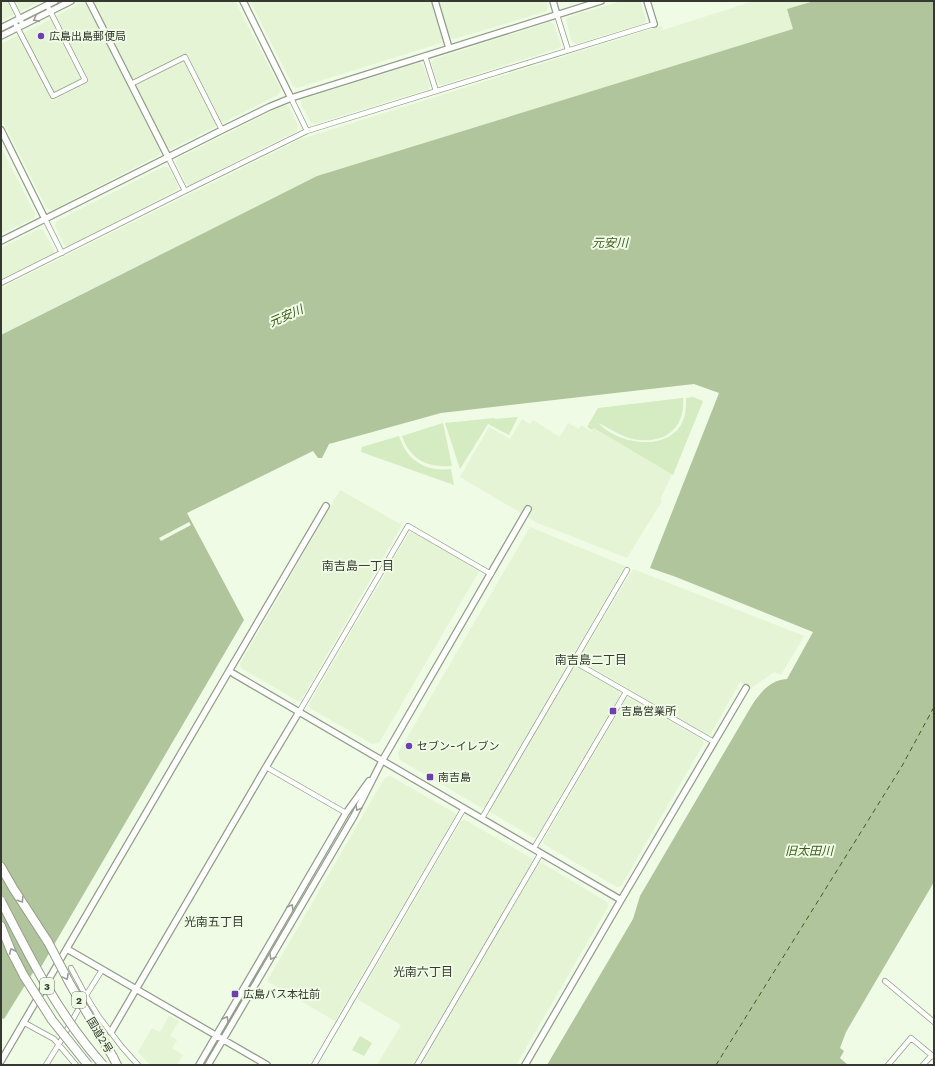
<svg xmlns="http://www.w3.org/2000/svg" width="935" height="1066" viewBox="0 0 935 1066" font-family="'Work Sans','Noto Sans JP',sans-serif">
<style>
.built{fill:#e4f4d5}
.green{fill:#d5ebc1}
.water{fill:#b0c59b}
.pier{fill:#effbe4}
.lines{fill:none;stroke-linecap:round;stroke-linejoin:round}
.ferry{stroke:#405b1f;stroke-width:1;stroke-dasharray:5 4;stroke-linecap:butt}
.minor-casing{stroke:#939e89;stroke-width:6}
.tertiary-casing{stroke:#939e89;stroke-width:8}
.trunk-casing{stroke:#939e89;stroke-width:10}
.motorway-casing{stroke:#939e89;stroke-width:10}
.minor{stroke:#fff;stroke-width:4.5}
.tertiary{stroke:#fff;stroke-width:5.5}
.trunk{stroke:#fff;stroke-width:8}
.motorway{stroke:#fff;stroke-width:8}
.trunk-bridge-casing{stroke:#939e89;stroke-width:10;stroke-linecap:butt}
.motorway-bridge-casing{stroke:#939e89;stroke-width:10;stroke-linecap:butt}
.trunk-bridge{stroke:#fff;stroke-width:8}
.motorway-bridge{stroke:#fff;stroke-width:8}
.oneway{stroke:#9a9c98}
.poi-dot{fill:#6e3eb5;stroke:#effbe4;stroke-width:1.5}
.labels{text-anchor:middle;stroke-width:4;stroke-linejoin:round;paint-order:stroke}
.shield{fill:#effbe4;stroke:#6d7367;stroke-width:1}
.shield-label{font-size:10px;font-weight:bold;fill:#353931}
.poi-label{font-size:11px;fill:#353931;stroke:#effbe4;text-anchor:start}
.street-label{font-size:11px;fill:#353931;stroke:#effbe4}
.water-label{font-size:12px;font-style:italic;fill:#405b1f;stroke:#effbe4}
.neighbourhood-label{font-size:12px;fill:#353931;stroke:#effbe4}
</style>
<rect width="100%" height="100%" fill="#effbe4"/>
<path class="built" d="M 1,1 L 8,1 L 15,14 L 1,21 Z
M 13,1 L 41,1 L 19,12 Z
M 93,1 L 235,1 L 281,90 L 278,95 L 224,122 L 221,121 L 187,54 L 137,79 L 132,79 Z
M 250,1 L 431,1 L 442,38 L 441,43 L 297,88 L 293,86 Z
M 438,1 L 547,1 L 548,6 L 547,11 L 454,39 L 449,37 Z
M 622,1 L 640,1 L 646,20 L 645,23 L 576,44 L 572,42 L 566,20 L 568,17 Z
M 754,1 L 814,1 L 787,9 L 794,29 L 317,176 L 1,335 L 1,288 L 301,139 L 661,26 L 663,30 Z
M 83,2 L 86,3 L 160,151 L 159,155 L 52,210 L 47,209 L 1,118 L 1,44 L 19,35 L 52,101 L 89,81 L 56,16 Z
M 52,19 L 82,77 L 81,80 L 56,93 L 53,92 L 23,33 Z
M 550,22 L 554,24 L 561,45 L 559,48 L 442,85 L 438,84 L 431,62 L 435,59 Z
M 183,60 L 185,62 L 217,123 L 215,127 L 171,149 L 167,148 L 136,87 L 137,83 Z
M 419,63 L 423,64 L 430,85 L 429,89 L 315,124 L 311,123 L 301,103 L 303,99 Z
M 284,105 L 289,106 L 298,126 L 297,131 L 190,185 L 186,184 L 176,163 L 177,159 Z
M 1,147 L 35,214 L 34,218 L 1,234 Z
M 163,167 L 168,167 L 178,186 L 177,190 L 69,246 L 64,245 L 55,226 L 57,221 Z
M 39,229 L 43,230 L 54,250 L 53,255 L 1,280 L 1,248 Z
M 522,419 L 530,424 L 533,420 L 560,437 L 568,423 L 579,429 L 581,425 L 592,432 L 594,428 L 672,474 L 661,498 L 661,500 L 662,501 L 627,558 L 538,523 L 460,477 L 489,427 L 510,439 Z
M 340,490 L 402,525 L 301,700 L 298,701 L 241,668 L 240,664 Z
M 530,527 L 625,566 L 485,807 L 482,808 L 400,760 L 398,753 Z
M 412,532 L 480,570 L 379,743 L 372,744 L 310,708 L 309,704 L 409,533 Z
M 633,569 L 804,636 L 781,675 L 774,672 L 750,689 L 740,682 L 711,734 L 707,735 L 581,661 L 580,657 Z
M 577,667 L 619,691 L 620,695 L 536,838 L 534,838 L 490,812 L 489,810 L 572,668 Z
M 629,697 L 703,740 L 704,743 L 621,886 L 617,887 L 544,844 L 543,841 L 626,699 Z
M 390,776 L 455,813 L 456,815 L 335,1021 L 267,981 L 384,779 Z
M 465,820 L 533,859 L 534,861 L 414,1065 L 377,1065 L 401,1025 L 357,999 L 461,821 Z
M 540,862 L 607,902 L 608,907 L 516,1065 L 420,1065 L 538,863 Z
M 169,1016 L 179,1021 L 170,1036 L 177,1040 L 172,1048 L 183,1055 L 177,1065 L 150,1065 L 138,1052 L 152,1028 L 160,1032 Z"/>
<path class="green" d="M 693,397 L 703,401 L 673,475 L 594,428 L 592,430 L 587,427 L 598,408 L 683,398 C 686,434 656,447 626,437 C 616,433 607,427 598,423 C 602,427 607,431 613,434 C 637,447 678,447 685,414 C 686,409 686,403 686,398 Z
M 518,417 L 509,435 L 488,424 L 460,469 L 445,423 L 495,418 L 495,419 Z
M 443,423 L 452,466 C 427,468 410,459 402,436 Z
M 399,436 C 407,461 426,472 451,469 L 454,485 L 361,452 L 362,447 Z
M 360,1036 L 372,1043 L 364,1056 L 352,1050 Z"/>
<path class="water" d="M 814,1 L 934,1 L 934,882 L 846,1032 L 840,1048 L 844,1051 L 840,1058 L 848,1065 L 547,1065 L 633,919 L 640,896 L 752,705 C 761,692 770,680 787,679 L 813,632 L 676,577 L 650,568 L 719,393 L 694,384 L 441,413 L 329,444 L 322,458 L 318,458 L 313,451 L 187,513 L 244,620 L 41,967 L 37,966 L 4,1019 L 1,1018 L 1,335 L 317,176 L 793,29 L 787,9 Z"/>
<path class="pier" d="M 189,522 L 191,525 L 161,541 L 159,538 Z"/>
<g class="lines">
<path class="ferry" d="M 716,1065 L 902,766 L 934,707"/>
<g class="minor-casing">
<path id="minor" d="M 11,1 L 23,25
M 557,15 L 568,50
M 16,25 L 53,96 L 85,80 L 47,5
M 425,56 L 436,91
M 131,84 L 185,57 L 222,130
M 291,98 L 307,131
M 168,157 L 185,191
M 45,219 L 62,253
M 1,283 L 185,191 L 307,131 L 654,24
M 573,661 L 714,742
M 299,712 L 408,526 L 491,574
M 266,767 L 346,813
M 482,818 L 627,570
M 534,848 L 626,692
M 71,968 L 86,996 L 99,1017 L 122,1047 L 138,1065
M 885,981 L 934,1022
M 85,997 L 102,970
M 23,1022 L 54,1039 L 76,1065
M 46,1065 L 59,1044 L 82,1003
M 314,1065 L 464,808
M 417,1065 L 541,853
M 888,1065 L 911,1038 L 934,1057
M 923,1065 L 932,1055"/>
</g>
<g class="tertiary-casing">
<path id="tertiary" d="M 89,1 L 168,157
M 243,1 L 291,98
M 435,1 L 449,48
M 553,1 L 557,15
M 647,1 L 654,24
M 1,28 L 55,1
M 1,36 L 71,1
M 1,130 L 45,219
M 1,241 L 222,130 L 269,107 L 291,98 L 601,1
M 229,671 L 326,506
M 67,949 L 267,1065
M 111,1032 L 266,767 L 299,712
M 1,1061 L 229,671 L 621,900
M 199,1065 L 346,813 L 369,781
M 208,1065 L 354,816 L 382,761 L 528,509
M 525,1065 L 621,900 L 746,688"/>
</g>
<g class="trunk-casing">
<path id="trunk" d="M 113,1057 L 117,1065"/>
</g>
<g class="motorway-casing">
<path id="motorway" d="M 1,867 L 13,888 L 48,942
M 1,926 L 11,951 L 24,976"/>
</g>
<use href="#minor" class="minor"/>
<use href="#tertiary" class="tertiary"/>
<use href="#trunk" class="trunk"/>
<use href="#motorway" class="motorway"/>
<g class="trunk-bridge-casing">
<path id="trunk-bridge" d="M 48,942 L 70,984 L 113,1057
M 24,976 L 52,1020 L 88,1065"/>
</g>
<g class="motorway-bridge-casing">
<path id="motorway-bridge" d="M 1,901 C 30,958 60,1017 103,1065"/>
</g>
<use href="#trunk-bridge" class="trunk-bridge"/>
<use href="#motorway-bridge" class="motorway-bridge"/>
</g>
<defs><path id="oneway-chevron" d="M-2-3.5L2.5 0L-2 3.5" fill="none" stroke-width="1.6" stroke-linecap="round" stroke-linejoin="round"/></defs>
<g class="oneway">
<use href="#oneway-chevron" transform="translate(36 19) rotate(153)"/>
<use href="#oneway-chevron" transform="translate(358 808) rotate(118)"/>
<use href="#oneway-chevron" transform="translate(21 900) rotate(57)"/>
<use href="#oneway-chevron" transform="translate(291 907) rotate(-60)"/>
<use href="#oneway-chevron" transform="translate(12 951) rotate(-115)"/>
<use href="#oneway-chevron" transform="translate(272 957) rotate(120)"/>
<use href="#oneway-chevron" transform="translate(66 977) rotate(62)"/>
<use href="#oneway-chevron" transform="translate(226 1019) rotate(-60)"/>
</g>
<g class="poi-dot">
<circle cx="41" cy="36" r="4"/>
<rect x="609" y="707" width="8" height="8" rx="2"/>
<circle cx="409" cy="746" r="4"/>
<rect x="426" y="773" width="8" height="8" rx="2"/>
<rect x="231" y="990" width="8" height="8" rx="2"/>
</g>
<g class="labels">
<g class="shield">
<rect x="40" y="978" width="14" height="16" rx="3"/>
<rect x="72" y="992" width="14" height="16" rx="3"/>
</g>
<g class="shield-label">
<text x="47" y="990">3</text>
<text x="79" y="1004">2</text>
</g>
<g class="poi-label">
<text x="49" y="40">広島出島郵便局</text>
<text x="621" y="715">吉島営業所</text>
<text x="417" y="750">セブン-イレブン</text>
<text x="438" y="781">南吉島</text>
<text x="243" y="998">広島バス本社前</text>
</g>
<g class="street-label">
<text transform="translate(100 1035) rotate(59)" y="4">国道2号</text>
</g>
<g class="water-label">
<text x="610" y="247">元安川</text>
<text transform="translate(286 316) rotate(-24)" y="4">元安川</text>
<text x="809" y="855">旧太田川</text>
</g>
<g class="neighbourhood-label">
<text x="358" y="570">南吉島一丁目</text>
<text x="591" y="664">南吉島二丁目</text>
<text x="214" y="926">光南五丁目</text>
<text x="423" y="976">光南六丁目</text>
</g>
</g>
<rect width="935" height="1066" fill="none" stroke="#353931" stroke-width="4"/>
</svg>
